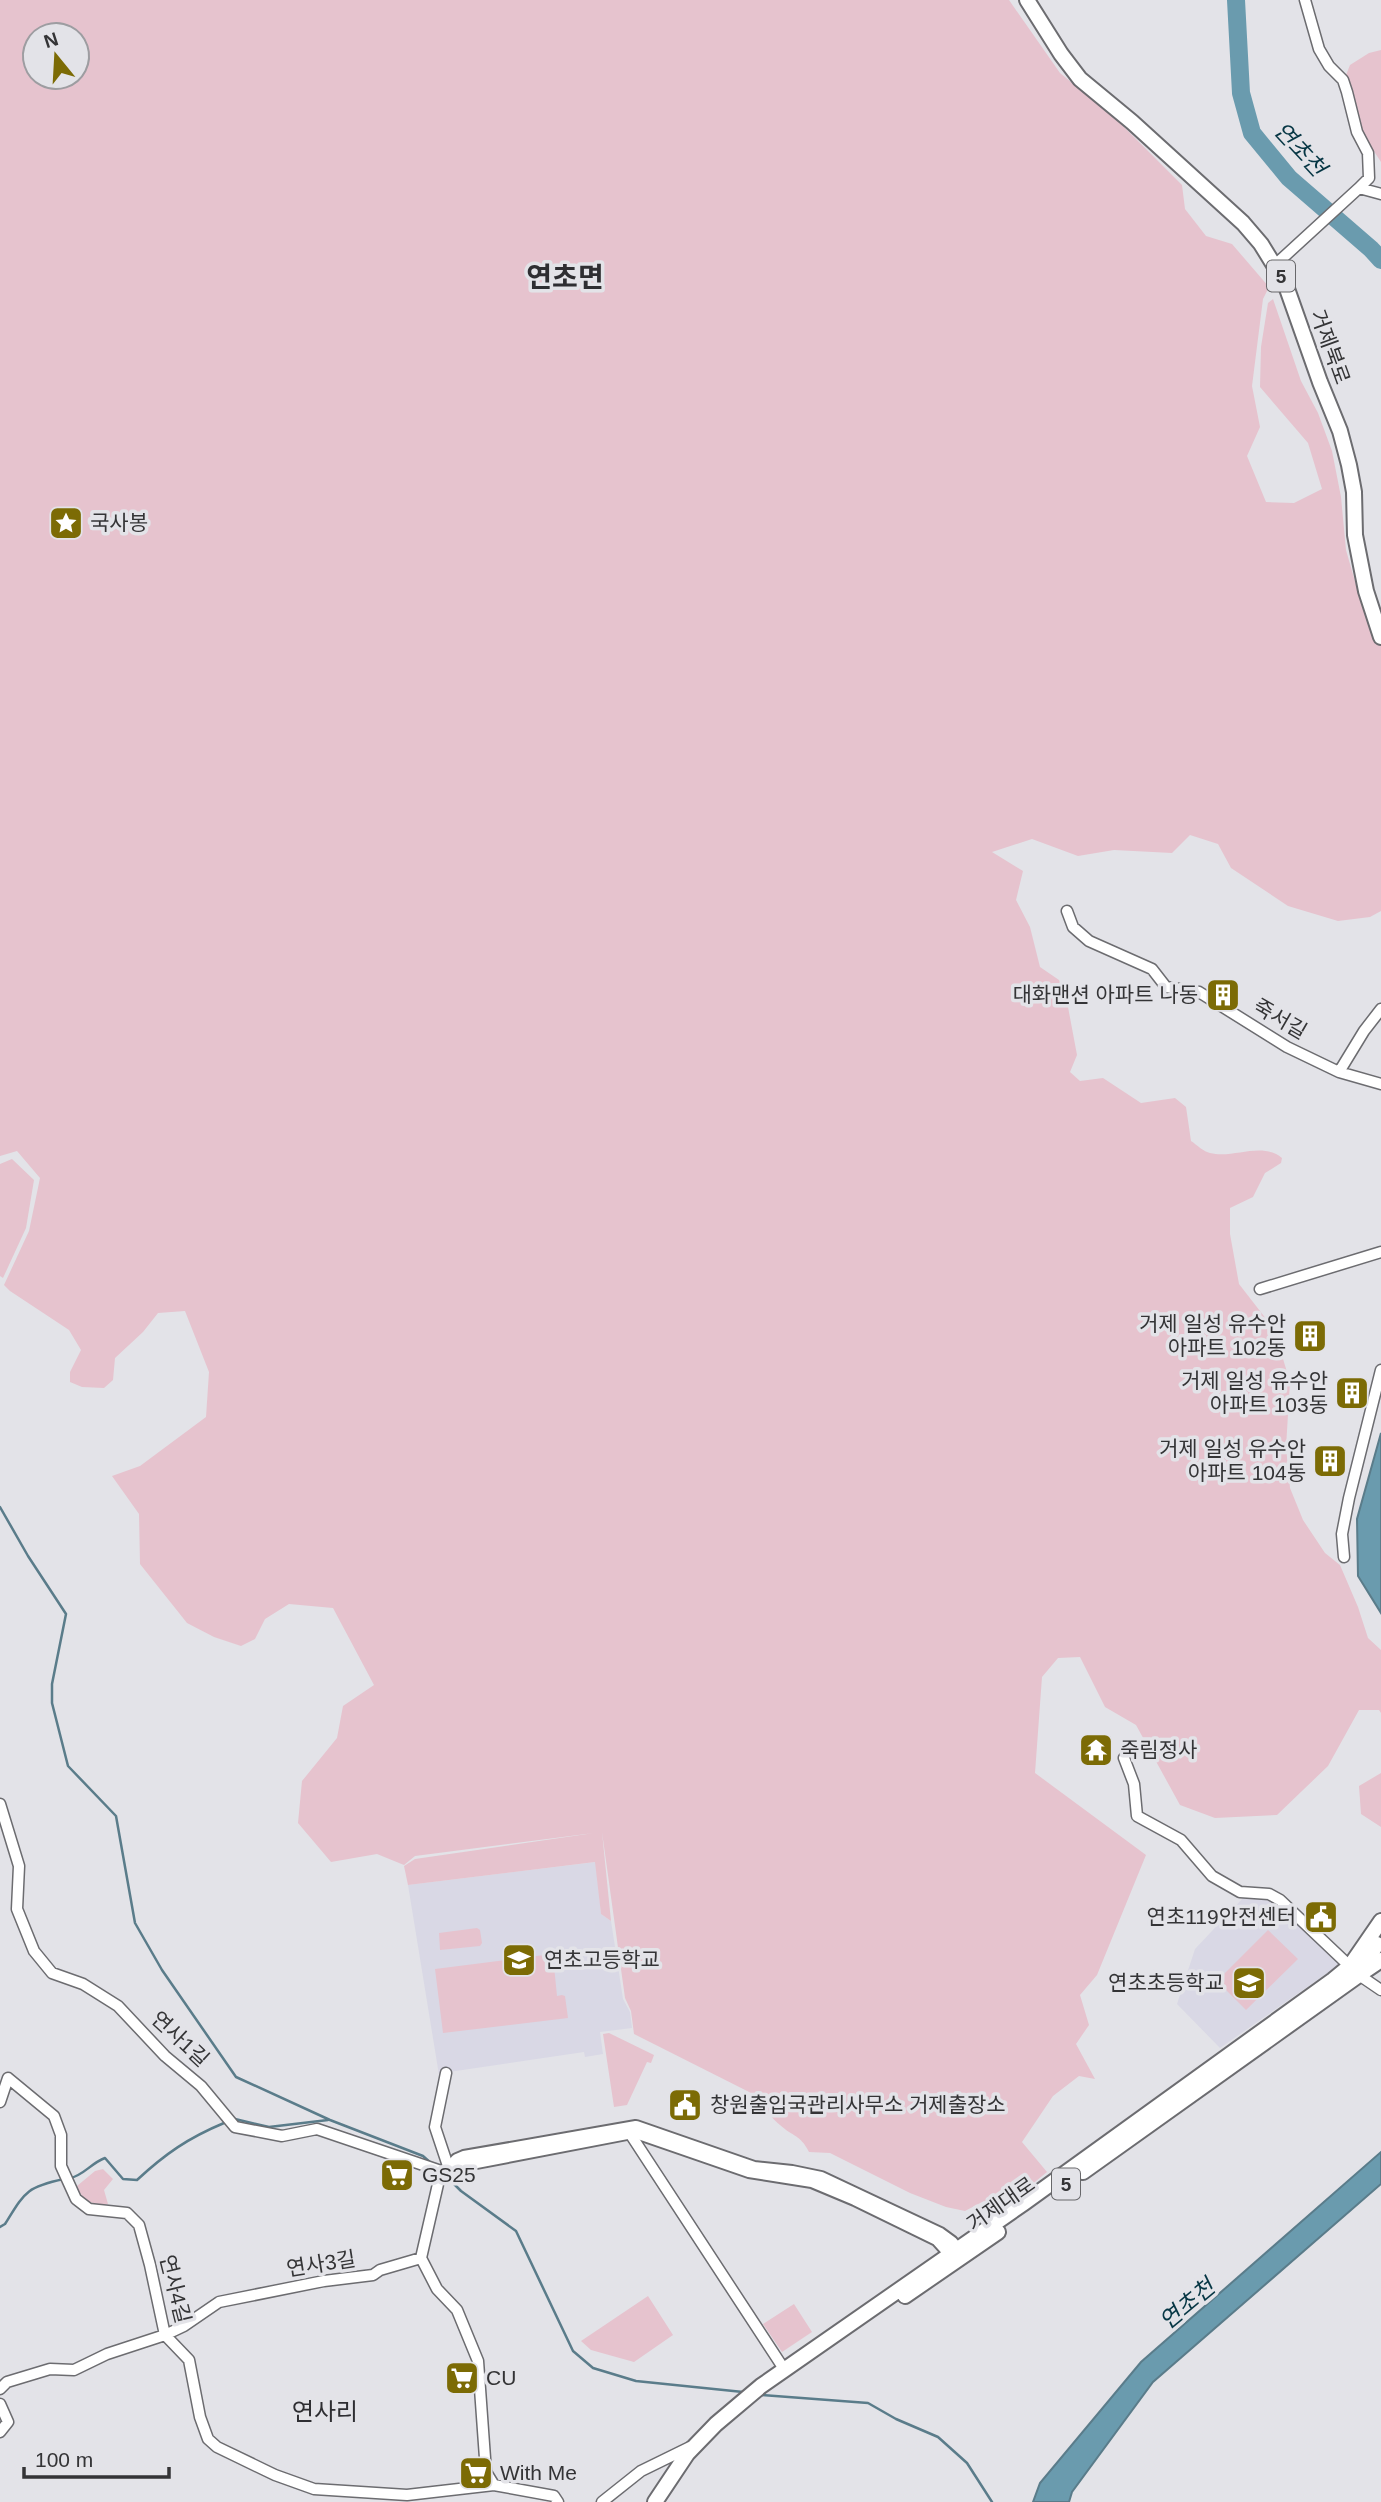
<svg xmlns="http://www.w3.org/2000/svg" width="1381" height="2502" viewBox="0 0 1381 2502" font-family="Arial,'Noto Sans KR',sans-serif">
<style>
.built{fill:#d9d8e5}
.green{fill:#e6c3ce;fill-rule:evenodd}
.water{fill:#6a9bae;stroke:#5a7c8a;stroke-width:2}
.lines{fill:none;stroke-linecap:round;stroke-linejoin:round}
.stream{stroke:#5a7c8a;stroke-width:2.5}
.river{stroke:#6a9bae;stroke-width:18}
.minor-casing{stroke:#6c6c70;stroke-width:13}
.tertiary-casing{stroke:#6c6c70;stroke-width:16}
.secondary-casing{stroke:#6c6c70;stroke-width:18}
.primary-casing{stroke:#6c6c70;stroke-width:18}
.minor{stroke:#fff;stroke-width:10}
.tertiary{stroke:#fff;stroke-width:12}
.secondary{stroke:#fff;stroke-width:14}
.primary{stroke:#fff;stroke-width:14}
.labels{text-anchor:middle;stroke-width:7;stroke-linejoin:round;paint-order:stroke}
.shield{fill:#e3e3e8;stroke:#68686b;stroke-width:2}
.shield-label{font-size:19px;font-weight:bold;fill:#343436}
.street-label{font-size:21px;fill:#343436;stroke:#e3e3e8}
.poi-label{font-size:21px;fill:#343436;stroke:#e3e3e8;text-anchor:start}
.water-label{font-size:23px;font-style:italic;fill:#063644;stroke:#e3e3e8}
.quarter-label{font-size:24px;fill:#2e2e32;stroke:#e3e3e8}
.district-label{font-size:28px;font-weight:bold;fill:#2e2e32;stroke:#e3e3e8}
</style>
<rect width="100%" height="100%" fill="#e3e3e8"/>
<path class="built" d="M 596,1862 L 601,1914 L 611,1921 L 623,1999 L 630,2012 L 632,2028 L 600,2032 L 603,2054 L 585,2057 L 584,2052 L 449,2072 L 440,2081 L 408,1885 Z
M 1268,1896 L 1343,1962 L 1220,2048 L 1177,2004 L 1195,1949 L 1243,1898 Z"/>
<path class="green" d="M 0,0 L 1009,0 L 1060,73 L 1117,120 L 1182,185 L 1185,209 L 1206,236 L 1232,244 L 1269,287 L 1263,299 L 1252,386 L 1260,427 L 1247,456 L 1266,502 L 1294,503 L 1322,489 L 1308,443 L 1260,387 L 1261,347 L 1268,303 L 1273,299 L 1301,381 L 1318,413 L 1332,451 L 1341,497 L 1346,550 L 1360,599 L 1381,640 L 1381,911 L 1370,917 L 1338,921 L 1288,906 L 1231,868 L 1218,844 L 1190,835 L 1172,853 L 1114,850 L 1078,856 L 1032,839 L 992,852 L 1023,871 L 1016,900 L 1030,927 L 1040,967 L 1059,980 L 1068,1007 L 1077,1055 L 1070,1072 L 1080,1081 L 1103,1078 L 1141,1103 L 1175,1098 L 1186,1107 L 1191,1141 C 1197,1145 1204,1152 1210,1153 C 1234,1159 1261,1141 1282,1158 L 1281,1163 L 1265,1173 L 1253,1197 L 1230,1208 L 1230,1234 L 1239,1284 L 1274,1329 L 1290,1382 L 1286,1447 L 1290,1488 L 1303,1520 L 1325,1553 L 1340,1565 L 1358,1607 L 1368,1638 L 1381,1650 L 1381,1713 L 1379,1710 L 1359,1710 L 1328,1766 L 1277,1815 L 1215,1818 L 1180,1805 L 1136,1725 L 1105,1707 L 1080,1657 L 1058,1658 L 1042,1677 L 1035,1773 L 1146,1855 L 1097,1975 L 1080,1995 L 1089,2025 L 1076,2044 L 1095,2079 L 1079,2076 L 1053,2096 L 1022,2142 L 1047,2172 L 1025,2190 L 1009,2194 L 991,2206 L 984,2201 L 965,2211 L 946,2207 L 910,2193 L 830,2153 L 809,2152 C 800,2134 793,2137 780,2125 C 771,2118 764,2107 759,2097 L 634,2034 L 631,2011 L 625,1998 L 602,1832 L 611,1921 L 601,1914 L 595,1862 L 408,1885 L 404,1866 L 415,1859 L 594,1833 L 415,1856 L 404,1865 L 377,1854 L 331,1862 L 298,1823 L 302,1781 L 337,1738 L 343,1706 L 374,1685 L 333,1608 L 289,1604 L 265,1619 L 255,1639 L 241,1646 L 214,1637 L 187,1623 L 140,1564 L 139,1514 L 112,1476 L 140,1466 L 206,1417 L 209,1372 L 185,1311 L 158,1313 L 143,1332 L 115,1358 L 113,1380 L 104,1388 L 82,1387 L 70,1382 L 70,1372 L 81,1350 L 69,1330 L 10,1291 L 4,1285 L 29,1231 L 40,1178 L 17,1151 L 0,1156 ZM 35,35 L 77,35 L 77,77 L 35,77 Z
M 1381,50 L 1381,162 L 1358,127 L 1346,75 L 1350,65 L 1369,53 Z
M 12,1159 L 34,1180 L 26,1228 L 3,1278 L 0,1276 L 0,1164 Z
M 1381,1773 L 1381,1827 L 1361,1814 L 1359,1786 Z
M 477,1928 L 480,1930 L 482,1943 L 480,1946 L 440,1950 L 439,1933 Z
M 1268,1930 L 1298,1959 L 1246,2010 L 1217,1981 Z
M 552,1954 L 550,1957 L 551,1966 L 554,1966 L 557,1996 L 562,1995 L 565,1996 L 568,2018 L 443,2033 L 435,1969 Z
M 609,2033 L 654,2055 L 651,2063 L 647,2062 L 627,2105 L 614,2107 L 603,2034 Z
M 103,2169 L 113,2179 L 104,2190 L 108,2204 C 92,2205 83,2202 77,2186 L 95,2171 Z
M 648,2296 L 673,2335 L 634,2362 L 591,2350 L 581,2341 Z
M 794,2304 L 812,2332 L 782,2352 L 763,2324 Z"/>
<path class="water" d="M 1381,1433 L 1381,1613 L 1358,1576 L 1357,1519 Z
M 1381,2152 L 1381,2184 L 1153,2382 L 1072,2492 L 1069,2502 L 1033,2502 L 1040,2483 L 1141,2362 Z"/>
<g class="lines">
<path class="stream" d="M 0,1507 L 28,1556 L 66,1614 L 52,1684 L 52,1703 L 68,1766 L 116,1816 L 135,1923 L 162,1970 L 236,2077 L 330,2120 L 423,2156 L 432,2164
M 235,2119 L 269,2127 L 328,2120
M 445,2175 L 461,2191 L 516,2231 L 573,2351 L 593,2368 L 636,2381 L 743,2392
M 70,2178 C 83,2176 91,2163 105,2158 L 123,2179 L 137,2180 C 165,2154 188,2138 224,2123
M 0,2227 L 5,2224 C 25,2192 26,2187 64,2179
M 761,2395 L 868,2403 L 896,2419 L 938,2437 L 967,2463 L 992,2502"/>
<path class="river" d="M 1236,0 L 1241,93 L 1252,133 L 1289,178 L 1371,249 L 1381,260"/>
<g class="minor-casing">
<path id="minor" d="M 1305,0 L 1319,49 L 1329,66 L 1343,80 L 1347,92 L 1357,132 L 1368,153 L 1369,178 L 1359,188 L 1381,194
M 1275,265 L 1359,188
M 1067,911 L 1073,927 L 1089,941 L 1152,969 L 1166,987 L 1199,992 L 1287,1047 L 1339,1072 L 1381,1084
M 1339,1072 L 1364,1031 L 1381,1009
M 1260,1289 L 1381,1252
M 1344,1557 L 1342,1534 L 1349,1498 L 1381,1370
M 1124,1758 L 1134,1784 L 1137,1816 L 1181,1840 L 1212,1876 L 1240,1892 L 1269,1894 L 1280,1900 L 1359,1975 L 1381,1990
M 0,1804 L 19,1866 L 17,1909 L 34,1951 L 52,1973 L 83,1984 L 118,2006 L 165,2056 L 201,2086 L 235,2127 L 282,2136 L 317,2129 L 441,2171 L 449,2169 L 435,2127 L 446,2073
M 0,2102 L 8,2078 L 54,2116 L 61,2135 L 61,2166 L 76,2199 L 89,2209 L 127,2213 L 139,2225 L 150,2265 L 165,2335 L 189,2360 L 200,2417 L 208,2439 L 217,2447 L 275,2475 L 314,2489 L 407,2495 L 494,2485 L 554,2496 L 558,2502
M 627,2129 L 784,2369
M 421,2258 L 441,2171
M 0,2389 L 7,2382 L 50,2369 L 74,2370 L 107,2354 L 165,2335 L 184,2326 L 219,2302 L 324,2281 L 373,2275 L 380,2270 L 421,2258 L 437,2289 L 457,2310 L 478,2361 L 486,2472 L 494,2485
M 0,2404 L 8,2422 L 0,2432
M 602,2502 L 641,2471 L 690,2447"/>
</g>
<g class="tertiary-casing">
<path id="tertiary" d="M 956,2260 L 937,2239 L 855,2199 L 812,2181 L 749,2171 L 639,2133 L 627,2133 L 466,2164 L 453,2170 L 449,2169 L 457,2160 L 464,2157 L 636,2127 L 754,2168 L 792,2172 L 821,2178 L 940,2234 L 951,2242 L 963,2256"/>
</g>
<g class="secondary-casing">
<path id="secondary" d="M 1359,1975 L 1381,1960"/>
</g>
<g class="primary-casing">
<path id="primary" d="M 1027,0 L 1061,54 L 1080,79 L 1132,122 L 1243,223 L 1261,244 L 1285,283 L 1320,382 L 1340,431 L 1349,465 L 1354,492 L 1355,535 L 1366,591 L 1381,637
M 1083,2172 L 1359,1975 L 1377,1944
M 905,2296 L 998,2232
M 655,2502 L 687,2454 L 716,2424 L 761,2386 L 1024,2203 L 1333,1980 L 1350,1966 L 1381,1921"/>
</g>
<use href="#minor" class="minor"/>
<use href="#tertiary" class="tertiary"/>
<use href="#secondary" class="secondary"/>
<use href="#primary" class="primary"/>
</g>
<defs>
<g id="sight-square" transform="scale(1.75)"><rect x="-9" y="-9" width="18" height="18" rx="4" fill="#7c6b05" stroke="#e3e3e8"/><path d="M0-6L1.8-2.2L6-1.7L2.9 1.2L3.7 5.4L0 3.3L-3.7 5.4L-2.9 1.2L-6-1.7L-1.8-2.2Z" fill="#fff"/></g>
<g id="building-square" transform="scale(1.75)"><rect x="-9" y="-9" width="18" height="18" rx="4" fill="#7c6b05" stroke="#e3e3e8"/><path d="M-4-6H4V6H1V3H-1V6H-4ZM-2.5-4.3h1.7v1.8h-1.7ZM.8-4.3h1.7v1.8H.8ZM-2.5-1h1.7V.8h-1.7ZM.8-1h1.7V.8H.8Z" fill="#fff"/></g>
<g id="temple-square" transform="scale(1.75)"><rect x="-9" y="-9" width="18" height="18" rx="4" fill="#7c6b05" stroke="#e3e3e8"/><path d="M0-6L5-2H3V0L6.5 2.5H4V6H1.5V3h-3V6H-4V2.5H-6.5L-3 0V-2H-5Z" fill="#fff"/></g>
<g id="civic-square" transform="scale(1.75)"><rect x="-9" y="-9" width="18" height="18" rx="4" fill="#7c6b05" stroke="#e3e3e8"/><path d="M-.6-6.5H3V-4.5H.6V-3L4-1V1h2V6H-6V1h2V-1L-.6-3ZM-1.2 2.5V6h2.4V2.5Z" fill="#fff"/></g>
<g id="school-square" transform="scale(1.75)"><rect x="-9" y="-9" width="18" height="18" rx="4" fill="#7c6b05" stroke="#e3e3e8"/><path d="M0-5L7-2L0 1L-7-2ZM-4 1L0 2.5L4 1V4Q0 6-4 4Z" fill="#fff"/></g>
<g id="supermarket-square" transform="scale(1.75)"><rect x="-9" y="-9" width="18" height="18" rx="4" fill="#7c6b05" stroke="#e3e3e8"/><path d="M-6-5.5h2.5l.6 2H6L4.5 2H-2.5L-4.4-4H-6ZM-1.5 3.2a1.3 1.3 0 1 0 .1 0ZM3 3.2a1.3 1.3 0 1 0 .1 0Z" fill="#fff"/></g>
</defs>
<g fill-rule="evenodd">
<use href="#sight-square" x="66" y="523"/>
<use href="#building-square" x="1223" y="995"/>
<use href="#building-square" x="1310" y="1336"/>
<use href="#building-square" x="1352" y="1393"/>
<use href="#building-square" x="1330" y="1461"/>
<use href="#temple-square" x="1096" y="1750"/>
<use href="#civic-square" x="1321" y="1917"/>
<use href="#school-square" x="519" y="1960"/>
<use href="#school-square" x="1249" y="1983"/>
<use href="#civic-square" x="685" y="2105"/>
<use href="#supermarket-square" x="397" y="2175"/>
<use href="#supermarket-square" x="462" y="2378"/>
<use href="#supermarket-square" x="476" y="2473"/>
</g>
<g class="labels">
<g class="shield">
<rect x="1267" y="260.5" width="28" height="31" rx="5"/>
<rect x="1052" y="2168.5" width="28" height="31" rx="5"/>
</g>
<g class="shield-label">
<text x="1281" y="283">5</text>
<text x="1066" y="2191">5</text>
</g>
<g class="street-label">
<text transform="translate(1330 347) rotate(70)" y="7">거제북로</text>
<text transform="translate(1280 1019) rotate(30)" y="7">죽서길</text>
<text transform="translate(180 2039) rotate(43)" y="7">연사1길</text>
<text transform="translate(1001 2204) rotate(-35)" y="7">거제대로</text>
<text transform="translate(321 2264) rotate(-9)" y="7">연사3길</text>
<text transform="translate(175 2289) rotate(76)" y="7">연사4길</text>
</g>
<g class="poi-label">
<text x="90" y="530">국사봉</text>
<text x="1198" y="1002" text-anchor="end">대화맨션 아파트 나동</text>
<text x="1286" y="1331" text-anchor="end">거제 일성 유수안<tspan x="1286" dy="24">아파트 102동</tspan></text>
<text x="1328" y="1388" text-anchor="end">거제 일성 유수안<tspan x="1328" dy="24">아파트 103동</tspan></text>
<text x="1306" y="1456" text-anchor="end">거제 일성 유수안<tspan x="1306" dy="24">아파트 104동</tspan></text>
<text x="1120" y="1757">죽림정사</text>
<text x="1296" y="1924" text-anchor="end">연초119안전센터</text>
<text x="544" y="1967">연초고등학교</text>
<text x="1224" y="1990" text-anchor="end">연초초등학교</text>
<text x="710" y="2112">창원출입국관리사무소 거제출장소</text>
<text x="422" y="2182">GS25</text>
<text x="486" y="2385">CU</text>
<text x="500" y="2480">With Me</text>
</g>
<g class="water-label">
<text transform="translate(1300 149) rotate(47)" y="8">연초천</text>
<text transform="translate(1187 2304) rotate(-40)" y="8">연초천</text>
</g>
<g class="quarter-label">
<text x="325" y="2420">연사리</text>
</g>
<g class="district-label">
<text x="565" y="287">연초면</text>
</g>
</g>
<g transform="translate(56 56) rotate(342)"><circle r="33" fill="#e3e3e8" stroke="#9d9da1" stroke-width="2"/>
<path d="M0-5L12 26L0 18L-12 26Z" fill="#7c6b05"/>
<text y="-10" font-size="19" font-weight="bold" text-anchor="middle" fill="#343436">N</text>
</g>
<path d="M24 2467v10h145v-10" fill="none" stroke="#343436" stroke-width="3.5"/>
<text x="35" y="2467" font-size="21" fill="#343436" stroke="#e3e3e8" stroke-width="5" paint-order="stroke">100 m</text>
</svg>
